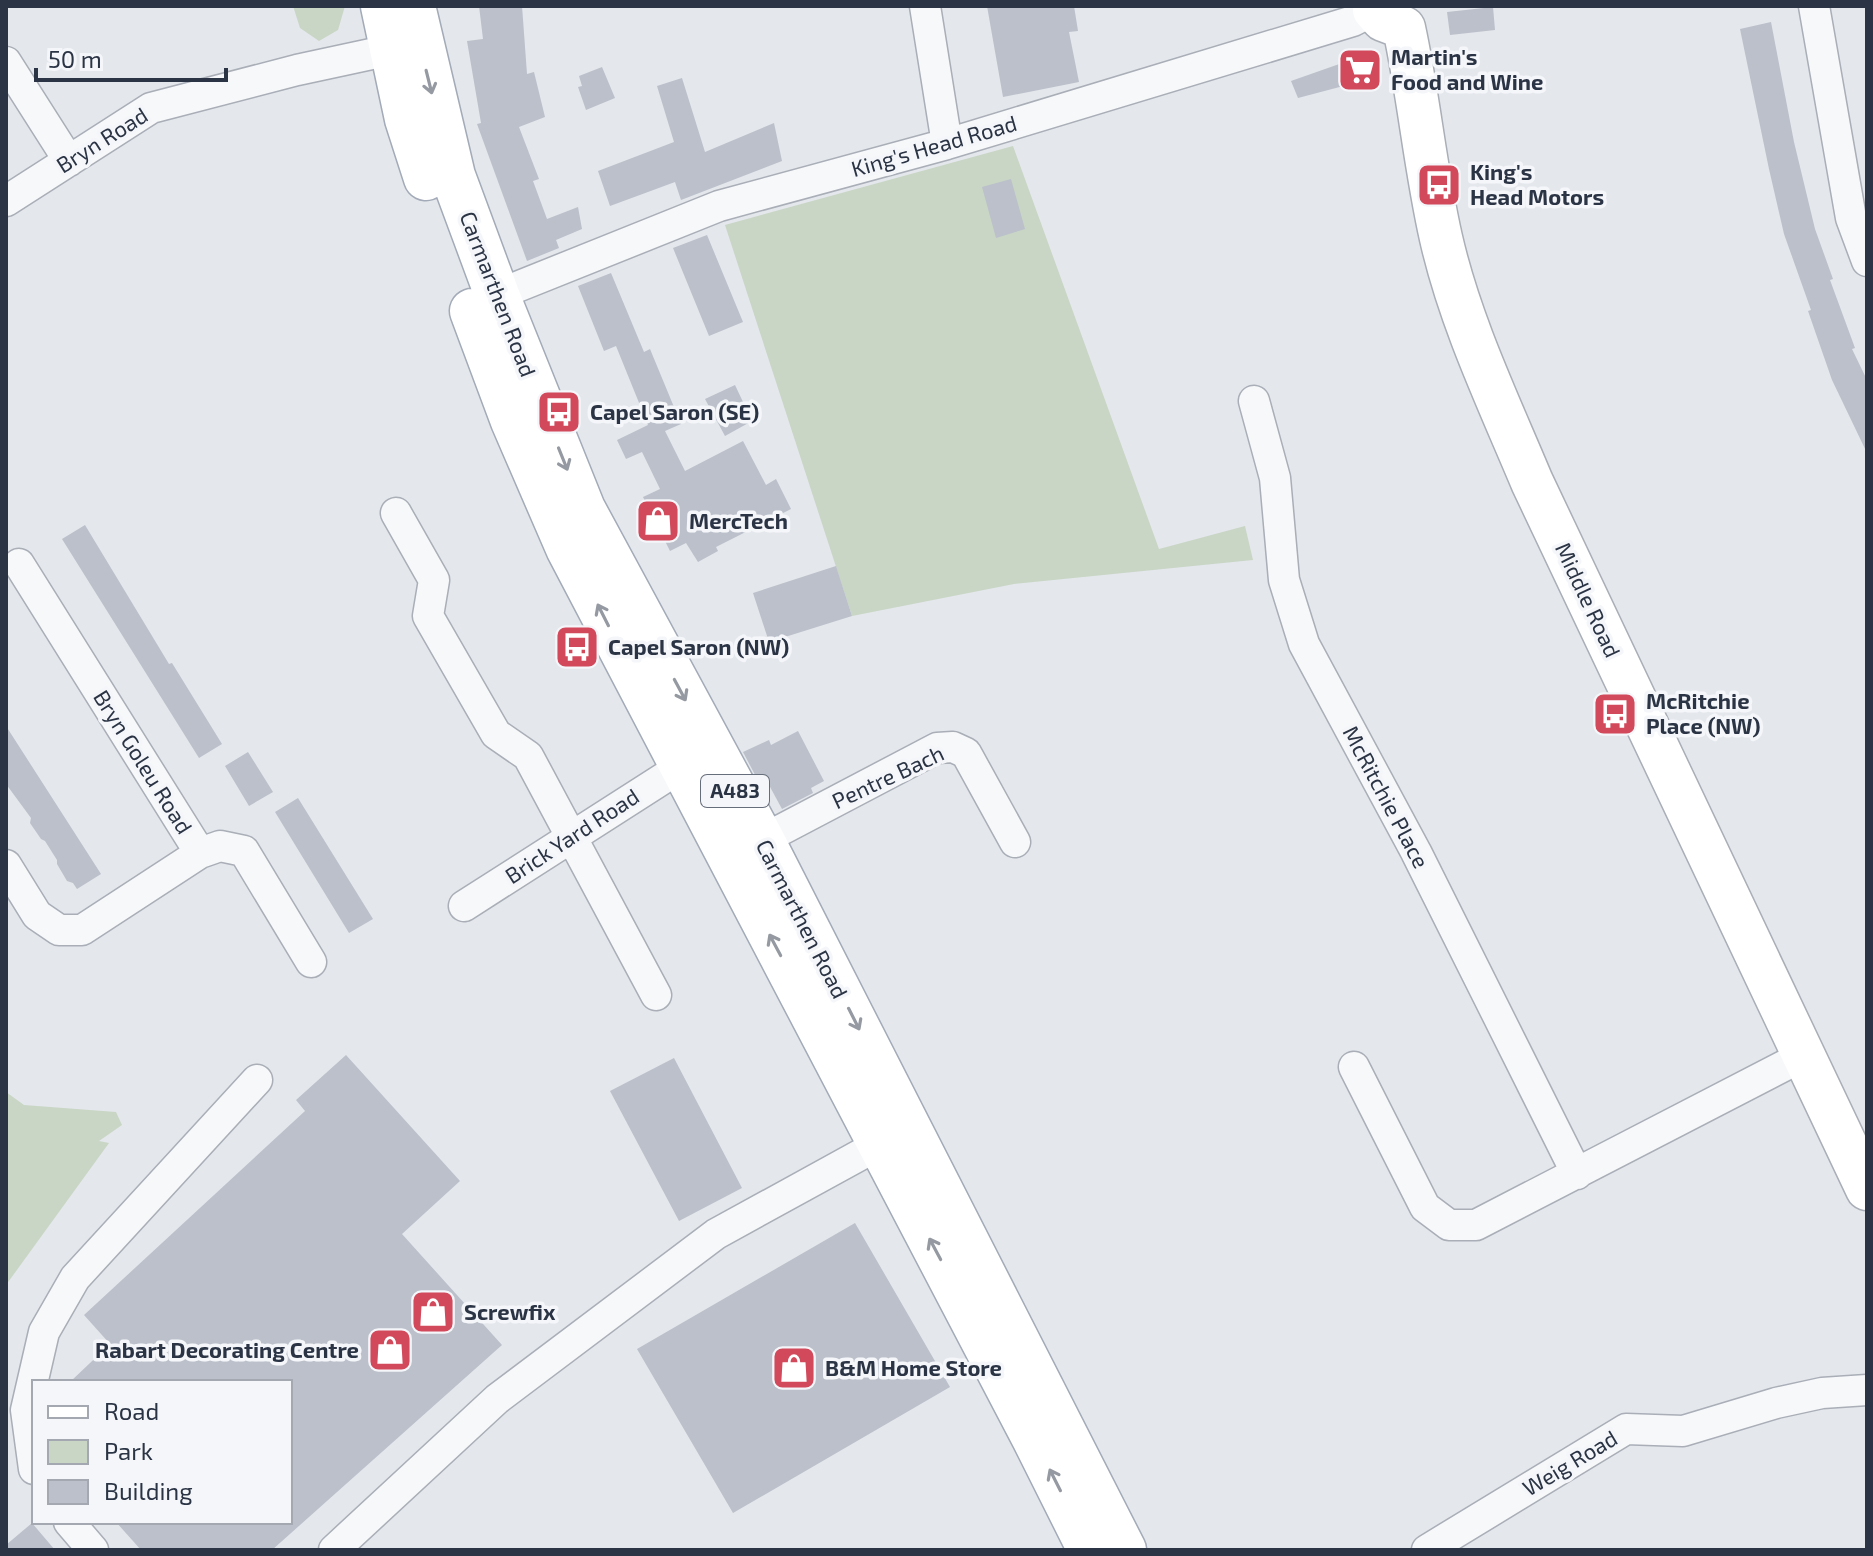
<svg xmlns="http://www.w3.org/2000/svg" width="1873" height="1556" viewBox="0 0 1873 1556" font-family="'Exo 2',sans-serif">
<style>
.green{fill:#c9d6c5}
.building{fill:#bbc0ca}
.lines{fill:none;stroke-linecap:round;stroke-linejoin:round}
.street-casing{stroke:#a9aeb7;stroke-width:33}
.secondary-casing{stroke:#a9aeb7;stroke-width:45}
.primary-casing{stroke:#a3abb8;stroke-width:47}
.street{stroke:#f7f8fa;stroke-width:30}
.secondary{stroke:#fff;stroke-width:42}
.primary{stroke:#fff;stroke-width:44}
.oneway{stroke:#959aa2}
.labels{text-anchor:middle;stroke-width:7;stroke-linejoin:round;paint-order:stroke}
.shield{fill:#f4f6f9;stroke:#676e7b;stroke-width:2}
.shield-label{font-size:20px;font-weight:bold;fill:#2b3445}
.poi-label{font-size:22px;font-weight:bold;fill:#2b3445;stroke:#f4f6f9;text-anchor:start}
.street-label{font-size:22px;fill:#2b3445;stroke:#f4f6f9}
</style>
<rect width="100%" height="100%" fill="#e4e7ec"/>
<path class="green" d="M 293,6 L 345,6 L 338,30 L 319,41 L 300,28 Z
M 1013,146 L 1159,549 L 1245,526 L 1253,560 L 1014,584 L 852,616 L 725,225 Z
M 6,1092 L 24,1105 L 116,1112 L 122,1125 L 99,1141 L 109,1143 L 6,1285 Z"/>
<path class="building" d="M 479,6 L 522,6 L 527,74 L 534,72 L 545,117 L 519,127 L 539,179 L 533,181 L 547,219 L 578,207 L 582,229 L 556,240 L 559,248 L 527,261 L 477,124 L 481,123 L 467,41 L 483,39 Z
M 987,6 L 1074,6 L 1078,31 L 1069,32 L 1079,82 L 1003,97 Z
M 1493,7 L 1495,30 L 1450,35 L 1447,12 Z
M 1771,22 L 1794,142 L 1815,229 L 1833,279 L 1830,280 L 1855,348 L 1852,349 L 1867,380 L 1867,453 L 1832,380 L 1808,311 L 1811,310 L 1784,234 L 1769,169 L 1740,29 Z
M 1362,56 L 1366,80 L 1298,98 L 1291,81 Z
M 602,67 L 615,98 L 586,110 L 578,87 L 582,86 L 579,76 Z
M 682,78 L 705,152 L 774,123 L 782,161 L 681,200 L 675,182 L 610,206 L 598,171 L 674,142 L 657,86 Z
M 1011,179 L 1025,229 L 996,238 L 982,187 Z
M 707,235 L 743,322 L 709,336 L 673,248 Z
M 611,273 L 644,352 L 650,349 L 681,424 L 665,431 L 685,471 L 743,441 L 766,485 L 776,479 L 791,509 L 716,547 L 718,551 L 698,562 L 686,543 L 670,551 L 643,497 L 660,489 L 642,452 L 626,459 L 617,440 L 648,425 L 616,346 L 604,351 L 578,286 Z
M 735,385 L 752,421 L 725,436 L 705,399 Z
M 85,525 L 169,664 L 172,663 L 222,744 L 199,758 L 62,539 Z
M 836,566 L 852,616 L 769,642 L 753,593 Z
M 6,726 L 101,874 L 77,889 L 73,883 L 67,881 L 57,864 L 57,860 L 45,841 L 41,839 L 30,823 L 31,818 L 6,784 Z
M 798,731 L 824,781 L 811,788 L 813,793 L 782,809 L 769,785 L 762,788 L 743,752 L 769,740 L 771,745 Z
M 248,752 L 273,792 L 249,806 L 225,766 Z
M 298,798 L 373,919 L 349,933 L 275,812 Z
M 346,1055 L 460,1181 L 402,1234 L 502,1345 L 272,1550 L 141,1550 L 116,1522 L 290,1522 L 290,1382 L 70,1382 L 110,1344 L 84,1315 L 305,1111 L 296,1100 Z
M 674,1058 L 742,1188 L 679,1221 L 610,1091 Z
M 855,1223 L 950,1387 L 733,1513 L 637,1349 Z
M 32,1523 L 55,1550 L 6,1550 L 6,1545 Z"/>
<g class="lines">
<g class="street-casing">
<path id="street" d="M 925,6 L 947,144
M 1814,6 L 1851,218 L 1867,261
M 6,62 L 69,161
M 6,201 L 151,108 L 297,70 L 376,53 L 390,47
M 497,295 L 719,206 L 947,144 L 1353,21 L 1374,10
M 1254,401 L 1275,478 L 1284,580 L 1304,644 L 1416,852 L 1577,1174
M 396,513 L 434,580 L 428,616 L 496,734 L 528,756 L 656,995
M 19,564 L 200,853 L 220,846 L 244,851 L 311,962
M 762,840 L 937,748 L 953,747 L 966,753 L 1015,842
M 6,865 L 37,915 L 59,930 L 82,930 L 200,853
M 464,906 L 681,767
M 1354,1067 L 1425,1207 L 1449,1225 L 1476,1225 L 1805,1055
M 34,1469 L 26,1410 L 44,1332 L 75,1278 L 257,1080
M 69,1522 L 93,1550
M 334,1550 L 497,1399 L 716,1234 L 880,1144
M 1427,1550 L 1626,1429 L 1683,1431 L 1776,1403 L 1822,1393 L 1867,1390"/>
</g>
<g class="secondary-casing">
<path id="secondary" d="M 1376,6 L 1374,10 L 1383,20 L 1404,28
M 1404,28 C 1419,97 1425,168 1441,238 C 1460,322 1499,403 1532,482 L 1867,1189"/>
</g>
<g class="primary-casing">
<path id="primary" d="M 383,6 L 407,119 L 426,178
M 413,6 L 453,176 L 497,295 L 583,509 L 762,840 L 1124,1550
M 472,311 L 513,421 L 568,548 L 1034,1438 L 1090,1550"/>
</g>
<use href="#street" class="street"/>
<use href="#secondary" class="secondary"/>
<use href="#primary" class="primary"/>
</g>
<defs><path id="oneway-shaft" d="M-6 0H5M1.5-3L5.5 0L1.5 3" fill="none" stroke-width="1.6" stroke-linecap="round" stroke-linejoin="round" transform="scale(2)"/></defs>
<g class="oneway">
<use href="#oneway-shaft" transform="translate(429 82) rotate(76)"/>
<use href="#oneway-shaft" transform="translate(563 459) rotate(68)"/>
<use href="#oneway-shaft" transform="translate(603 615) rotate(-117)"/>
<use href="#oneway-shaft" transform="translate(680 690) rotate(62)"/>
<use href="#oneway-shaft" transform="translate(775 945) rotate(-118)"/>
<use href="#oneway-shaft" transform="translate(854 1019) rotate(63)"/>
<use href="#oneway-shaft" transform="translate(935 1249) rotate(-118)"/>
<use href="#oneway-shaft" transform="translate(1055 1480) rotate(-117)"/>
</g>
<defs>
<g id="supermarket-square" transform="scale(2.3)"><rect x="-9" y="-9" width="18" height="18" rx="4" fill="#d1495b" stroke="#f4f6f9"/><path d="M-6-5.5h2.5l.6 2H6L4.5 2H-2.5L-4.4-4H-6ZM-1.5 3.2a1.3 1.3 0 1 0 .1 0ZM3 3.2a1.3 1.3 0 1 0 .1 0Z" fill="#fff"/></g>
<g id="bus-square" transform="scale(2.3)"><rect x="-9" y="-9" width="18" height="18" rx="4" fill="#d1495b" stroke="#f4f6f9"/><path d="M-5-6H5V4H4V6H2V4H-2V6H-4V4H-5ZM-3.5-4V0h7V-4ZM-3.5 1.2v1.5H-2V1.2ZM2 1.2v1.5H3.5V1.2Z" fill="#fff"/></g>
<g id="shop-square" transform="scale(2.3)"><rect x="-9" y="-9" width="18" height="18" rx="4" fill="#d1495b" stroke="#f4f6f9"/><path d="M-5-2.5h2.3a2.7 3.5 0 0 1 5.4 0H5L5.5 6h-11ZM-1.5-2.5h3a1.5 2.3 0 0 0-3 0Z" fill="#fff"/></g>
</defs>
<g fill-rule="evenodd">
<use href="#supermarket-square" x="1360" y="70"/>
<use href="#bus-square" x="1439" y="185"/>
<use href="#bus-square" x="559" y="412"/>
<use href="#shop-square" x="658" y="521"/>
<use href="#bus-square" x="577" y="647"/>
<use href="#bus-square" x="1615" y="714"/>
<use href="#shop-square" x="433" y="1312"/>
<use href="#shop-square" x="390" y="1350"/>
<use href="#shop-square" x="794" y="1368"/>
</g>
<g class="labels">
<rect class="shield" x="701" y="775" width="68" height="32" rx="6"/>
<g class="shield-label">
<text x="735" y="798">A483</text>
</g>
<g class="poi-label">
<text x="1391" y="65">Martin's<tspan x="1391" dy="25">Food and Wine</tspan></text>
<text x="1470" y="180">King's<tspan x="1470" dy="25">Head Motors</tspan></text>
<text x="590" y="420">Capel Saron (SE)</text>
<text x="689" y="529">MercTech</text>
<text x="608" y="655">Capel Saron (NW)</text>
<text x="1646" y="709">McRitchie<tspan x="1646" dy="25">Place (NW)</tspan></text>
<text x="464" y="1320">Screwfix</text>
<text x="359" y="1358" text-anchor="end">Rabart Decorating Centre</text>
<text x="825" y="1376">B&amp;M Home Store</text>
</g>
<g class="street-label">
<text transform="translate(102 140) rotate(-32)" y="8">Bryn Road</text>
<text transform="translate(934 146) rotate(-16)" y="8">King's Head Road</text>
<text transform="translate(498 294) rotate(69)" y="8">Carmarthen Road</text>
<text transform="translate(1588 600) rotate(65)" y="8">Middle Road</text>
<text transform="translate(143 762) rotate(58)" y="8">Bryn Goleu Road</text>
<text transform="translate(888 777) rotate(-25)" y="8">Pentre Bach</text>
<text transform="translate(1386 797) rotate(62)" y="8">McRitchie Place</text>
<text transform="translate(572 836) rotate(-33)" y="8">Brick Yard Road</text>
<text transform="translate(802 919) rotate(63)" y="8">Carmarthen Road</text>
<text transform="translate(1570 1463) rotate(-31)" y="8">Weig Road</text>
</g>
</g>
<rect width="1873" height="1556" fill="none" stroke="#2b3445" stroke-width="16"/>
<rect x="32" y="1380" width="260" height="144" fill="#f4f6f9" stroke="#a4a8b1" stroke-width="2"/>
<rect x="48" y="1406" width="40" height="12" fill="#ffffff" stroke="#a4a8b1" stroke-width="2"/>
<text x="104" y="1420" font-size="24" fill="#2b3445">Road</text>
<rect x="48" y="1440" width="40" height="24" fill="#c9d6c5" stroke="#a4a8b1" stroke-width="2"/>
<text x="104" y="1460" font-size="24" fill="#2b3445">Park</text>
<rect x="48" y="1480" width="40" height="24" fill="#bbc0ca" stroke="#a4a8b1" stroke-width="2"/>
<text x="104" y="1500" font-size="24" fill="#2b3445">Building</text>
<path d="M36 68v12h190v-12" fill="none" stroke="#2b3445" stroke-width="4"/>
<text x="48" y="68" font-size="24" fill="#2b3445" stroke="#f4f6f9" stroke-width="6" paint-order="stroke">50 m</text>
</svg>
